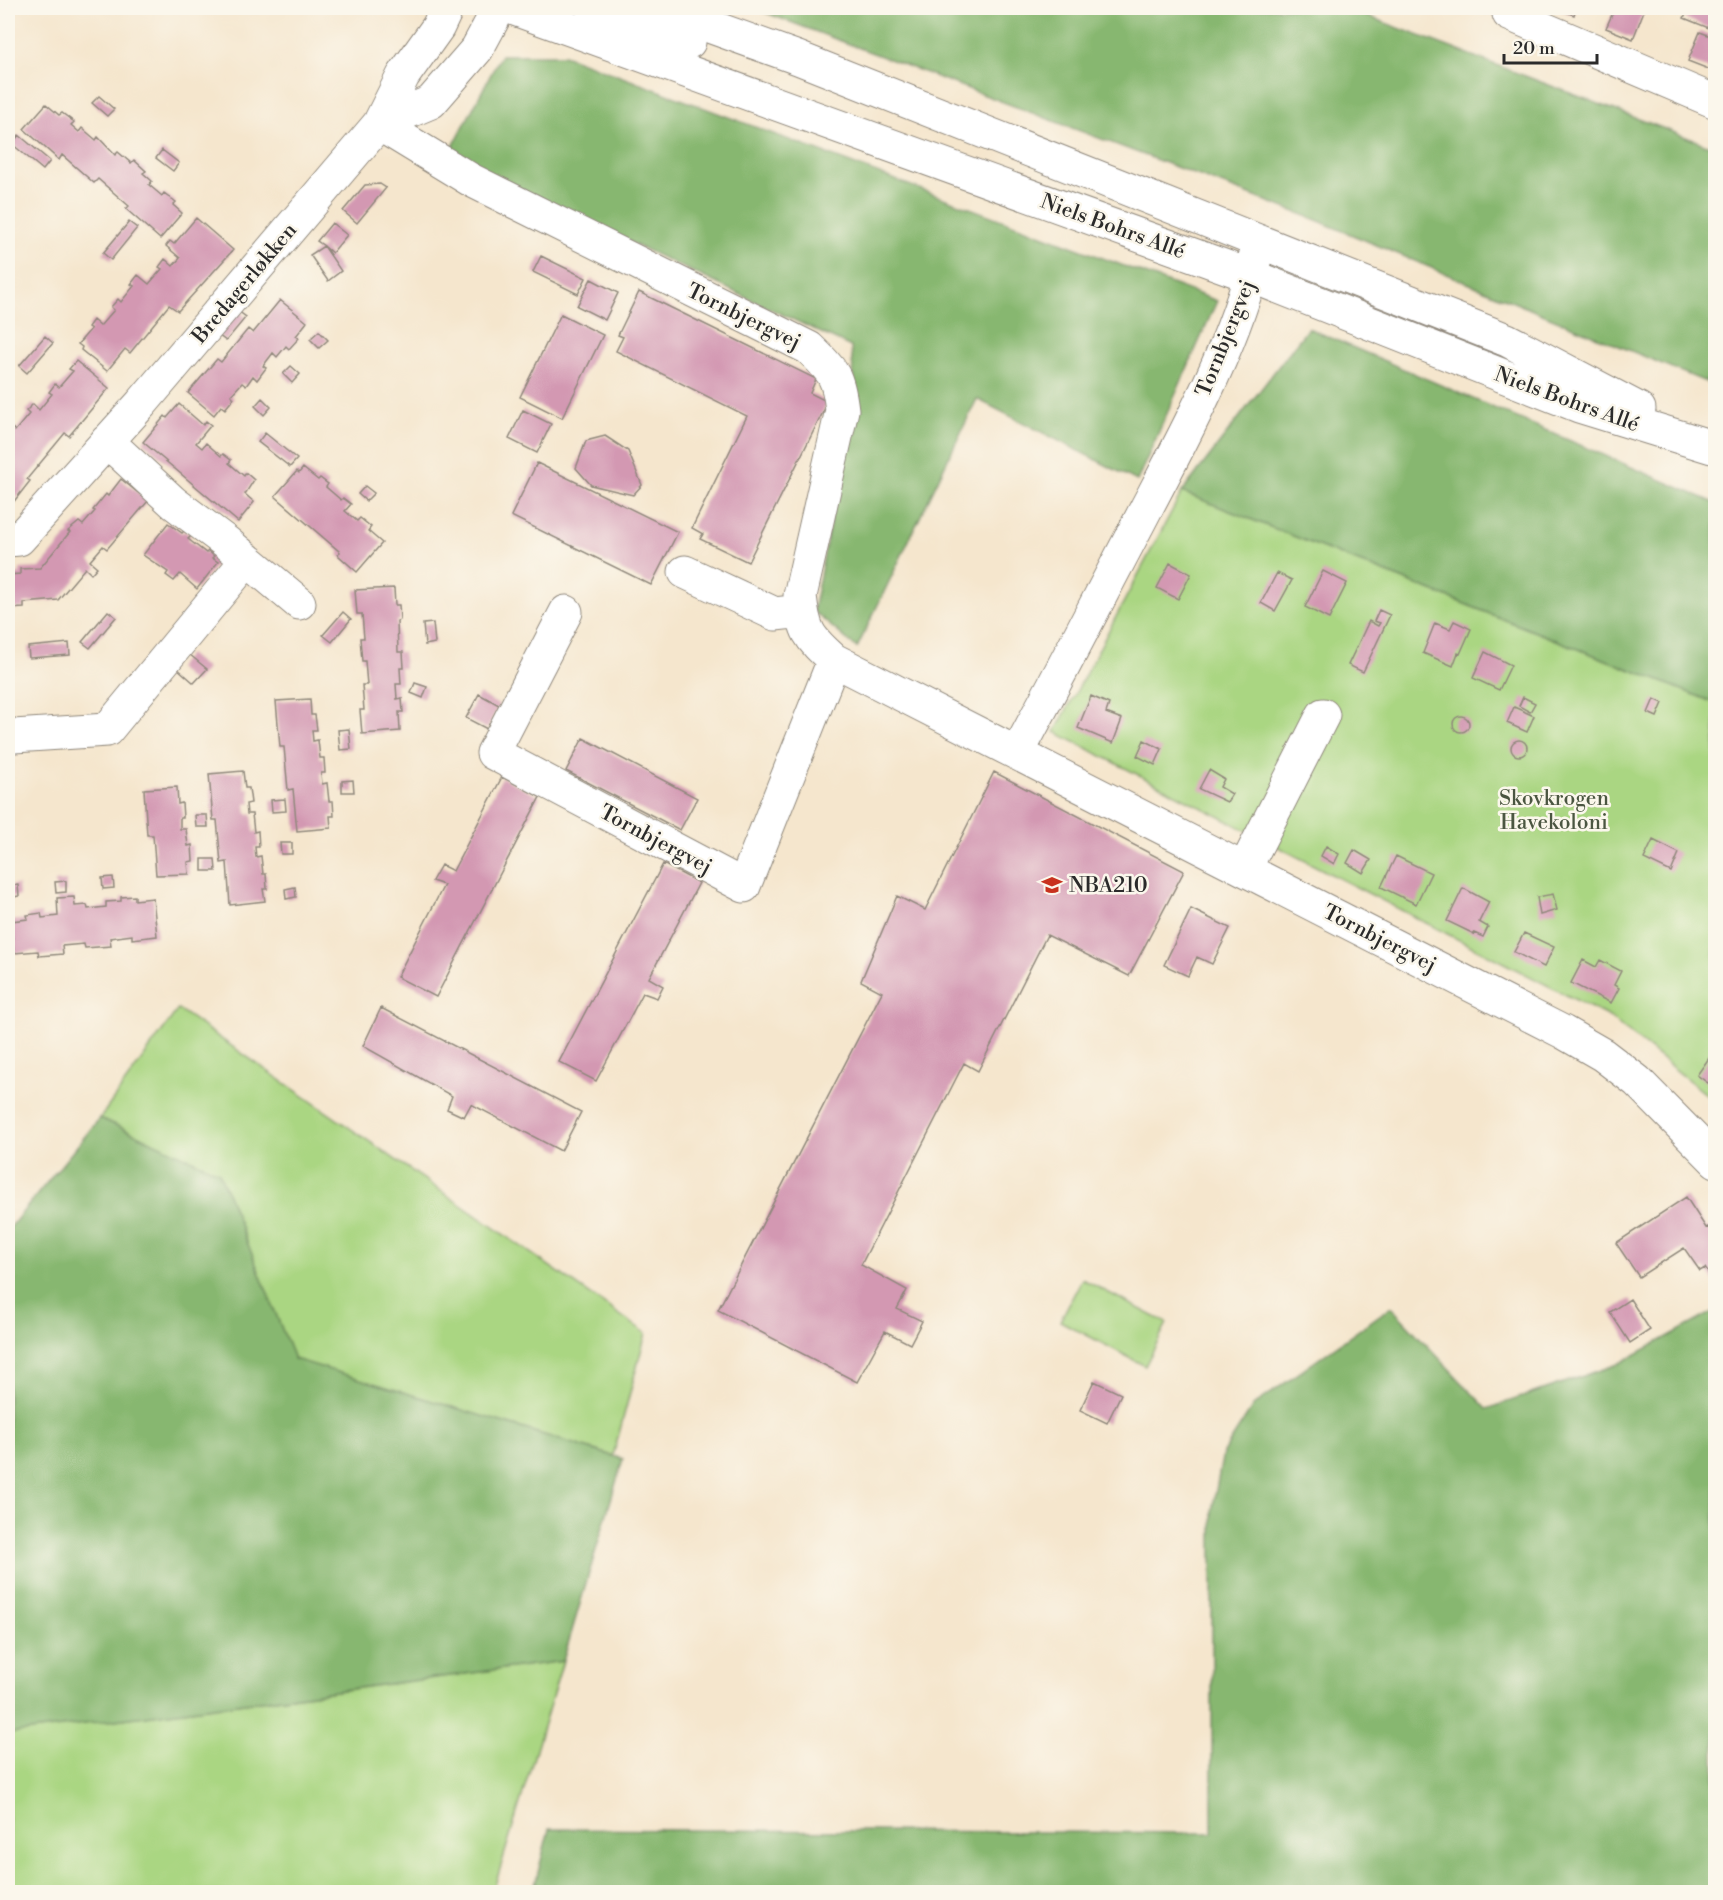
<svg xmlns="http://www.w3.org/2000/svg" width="1723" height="1900" viewBox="0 0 1723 1900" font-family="'Libre Bodoni',serif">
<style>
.green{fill:#aad682;stroke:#6a8056;stroke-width:1.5}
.forest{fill:#87b770;stroke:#59714e;stroke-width:1.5}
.building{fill:#d398b2}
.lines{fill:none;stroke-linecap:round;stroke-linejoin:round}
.minor-casing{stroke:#90887c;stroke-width:35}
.minor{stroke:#fff;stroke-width:33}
.labels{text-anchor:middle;stroke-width:5;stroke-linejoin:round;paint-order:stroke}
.street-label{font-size:21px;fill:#2b2b2b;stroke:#fbf7ec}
.park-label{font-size:21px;fill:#4b5641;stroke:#fbf7ec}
.poi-label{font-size:21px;fill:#2b2b2b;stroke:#fbf7ec;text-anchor:start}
</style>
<rect width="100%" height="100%" fill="#fbf7ec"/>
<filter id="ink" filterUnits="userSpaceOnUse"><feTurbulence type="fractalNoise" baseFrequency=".0167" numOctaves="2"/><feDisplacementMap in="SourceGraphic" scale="12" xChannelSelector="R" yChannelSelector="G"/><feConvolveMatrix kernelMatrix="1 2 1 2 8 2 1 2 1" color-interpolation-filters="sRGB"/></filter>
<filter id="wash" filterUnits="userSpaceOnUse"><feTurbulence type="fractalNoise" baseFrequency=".008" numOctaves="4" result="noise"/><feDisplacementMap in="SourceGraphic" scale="24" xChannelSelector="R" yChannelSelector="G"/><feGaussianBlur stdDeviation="1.35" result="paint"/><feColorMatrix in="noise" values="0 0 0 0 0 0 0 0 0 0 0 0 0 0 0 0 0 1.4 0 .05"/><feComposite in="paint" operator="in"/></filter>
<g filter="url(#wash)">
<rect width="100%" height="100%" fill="#f5e6cd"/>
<path class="green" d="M 1182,492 L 1715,703 L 1715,1105 L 1711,1098 L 1609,1017 L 1055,732 Z
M 178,1009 L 646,1333 L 613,1456 L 294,1359 L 219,1173 L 100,1118 Z
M 1082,1279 L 1167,1323 L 1145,1366 L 1060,1321 Z
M 563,1661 L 493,1892 L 8,1892 L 8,1734 Z"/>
<path class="forest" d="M 753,8 L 1346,8 L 1715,148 L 1715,386 L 1314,219 Z
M 501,55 L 564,55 L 1217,301 L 1137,481 L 977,399 L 857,648 L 813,611 L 855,396 L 851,347 L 448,156 Z
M 1308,328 L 1715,503 L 1715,703 L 1182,492 Z
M 100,1118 L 219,1172 L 294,1359 L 623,1459 L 563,1661 L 8,1734 L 8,1230 Z
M 1391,1307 L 1487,1409 L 1618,1364 L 1715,1311 L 1715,1892 L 533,1892 L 549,1829 L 1212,1833 L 1212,1511 L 1223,1453 L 1253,1406 Z"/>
<g id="blocks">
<path class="building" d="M 1555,8 L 1576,8 L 1574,15 Z
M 1615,8 L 1645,8 L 1633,39 L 1606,28 Z
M 1688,8 L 1716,8 L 1716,31 L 1684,18 Z
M 1700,32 L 1716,38 L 1716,72 L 1688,61 Z
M 99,96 L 114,109 L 107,116 L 92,103 Z
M 46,104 L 59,115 L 62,113 L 74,122 L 71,125 L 79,132 L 82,128 L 96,140 L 98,137 L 115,155 L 118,152 L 131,163 L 134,160 L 146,171 L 143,173 L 152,181 L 149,185 L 162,196 L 164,193 L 176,202 L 173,205 L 182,213 L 160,239 L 126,209 L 129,206 L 98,179 L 94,183 L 62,155 L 59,160 L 24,129 Z
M 19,135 L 50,161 L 43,170 L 12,144 Z
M 162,150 L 179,163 L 173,171 L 156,158 Z
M 380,184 L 386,188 L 357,223 L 343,211 L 365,185 Z
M 196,218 L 233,250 L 178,311 L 169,305 L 130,353 L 125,349 L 107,371 L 81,350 L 82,347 L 78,344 L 91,329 L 88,327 L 93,320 L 100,326 L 114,310 L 111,307 L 118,299 L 121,302 L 134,286 L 131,284 L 138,275 L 149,284 L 162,269 L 159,267 L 165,259 L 173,266 L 180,258 L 166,246 L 170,241 L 174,244 Z
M 129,222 L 137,228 L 111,260 L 103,253 Z
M 332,223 L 347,235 L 332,253 L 324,246 L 341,271 L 328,281 L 310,255 L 324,246 L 317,241 Z
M 541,256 L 586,278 L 578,294 L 533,272 Z
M 591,279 L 618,293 L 605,320 L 577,306 Z
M 639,292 L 816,379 L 810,393 L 828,402 L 748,562 L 700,539 L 703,534 L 692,528 L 747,416 L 616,351 L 623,337 L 618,335 Z
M 280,300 L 307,322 L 296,336 L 299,338 L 289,349 L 286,346 L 277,357 L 273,353 L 263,366 L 266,368 L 257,380 L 253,376 L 246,386 L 242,383 L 231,395 L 234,398 L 225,409 L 221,406 L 214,415 L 188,393 L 217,359 L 221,362 L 248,329 L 253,333 Z
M 238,311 L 246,317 L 226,341 L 218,335 Z
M 561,314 L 603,335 L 562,418 L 520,397 Z
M 319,331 L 328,340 L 319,348 L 310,339 Z
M 45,336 L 53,343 L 27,373 L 19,366 Z
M 76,361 L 109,388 L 69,436 L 65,433 L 27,479 L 30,481 L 8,509 L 8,440 L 9,438 L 8,434 L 12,428 L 15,431 L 29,414 L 26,411 L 33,404 L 39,410 L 52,394 L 49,392 L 55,384 L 59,387 L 73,371 L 69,369 Z
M 291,366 L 300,374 L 292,383 L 283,374 Z
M 262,398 L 271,407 L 264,415 L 255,406 Z
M 179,404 L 203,425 L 206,421 L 211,425 L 196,443 L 202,448 L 206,443 L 221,456 L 223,454 L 231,460 L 229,463 L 244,476 L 246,473 L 254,480 L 245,494 L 254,502 L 238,522 L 143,442 L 165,416 L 167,418 Z
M 523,410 L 551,424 L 537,453 L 509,439 Z
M 265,433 L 297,459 L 290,467 L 258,442 Z
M 605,436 L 628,451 L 642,485 L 633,495 L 591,485 L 576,468 L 586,441 Z
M 537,463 L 678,532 L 651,585 L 511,516 Z
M 303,468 L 318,480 L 320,478 L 328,484 L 326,487 L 341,500 L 343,498 L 351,504 L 345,511 L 357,521 L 360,518 L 371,527 L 368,531 L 382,543 L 357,572 L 338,555 L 340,552 L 275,496 L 297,471 L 299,473 Z
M 121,479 L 148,501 L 107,549 L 103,546 L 90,561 L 97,567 L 91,574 L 85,568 L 58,600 L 24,603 L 24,608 L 8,609 L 8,575 L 20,574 L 20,569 L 40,568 L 70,532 L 68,531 L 79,522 L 83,525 L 95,511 L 93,510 L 106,494 L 108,496 Z
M 365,486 L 374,493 L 366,501 L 358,494 Z
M 168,523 L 182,533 L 184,531 L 191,536 L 188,539 L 206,553 L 208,551 L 214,556 L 212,558 L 218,562 L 197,589 L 180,574 L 174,581 L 166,575 L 168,572 L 143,555 Z
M 1170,563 L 1191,574 L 1178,599 L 1157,588 Z
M 1323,571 L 1347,583 L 1329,619 L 1305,607 Z
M 1277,573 L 1292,580 L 1275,611 L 1261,603 Z
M 394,588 L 395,605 L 399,605 L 400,620 L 397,621 L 398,652 L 403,652 L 404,668 L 400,668 L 401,684 L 396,684 L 397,699 L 402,698 L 403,712 L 399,712 L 400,731 L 362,734 L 360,710 L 364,710 L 362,685 L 367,685 L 365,661 L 362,661 L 360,638 L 364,638 L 362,614 L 357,614 L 355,590 Z
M 1379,610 L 1390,615 L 1363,672 L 1348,665 L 1369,621 L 1378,626 L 1380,623 L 1374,621 Z
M 108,611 L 116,617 L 90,648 L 82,642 Z
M 343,612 L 351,619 L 332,642 L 323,635 Z
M 1454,621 L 1471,629 L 1460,654 L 1458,653 L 1453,666 L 1423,653 L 1435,623 L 1450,629 Z
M 433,623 L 435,643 L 425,645 L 423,624 Z
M 69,643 L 70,655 L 29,658 L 28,647 Z
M 1485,652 L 1511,665 L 1499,690 L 1473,678 Z
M 189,654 L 207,669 L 194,683 L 177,668 Z
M 415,683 L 427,687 L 423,698 L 411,693 Z
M 479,694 L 499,705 L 487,729 L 466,718 Z
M 1091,696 L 1109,704 L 1106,713 L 1122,719 L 1113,743 L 1078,728 Z
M 1523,697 L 1535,703 L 1530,712 L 1519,706 Z
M 310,699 L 311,715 L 315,715 L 317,730 L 312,730 L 313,741 L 318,740 L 320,758 L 324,758 L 325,773 L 321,773 L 322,784 L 327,783 L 329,801 L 333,801 L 334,816 L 330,816 L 331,828 L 297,831 L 293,789 L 288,790 L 284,747 L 280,747 L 276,701 Z
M 1654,699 L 1663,703 L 1657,717 L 1648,713 Z
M 1514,707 L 1534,716 L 1527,732 L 1507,723 Z
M1453 724a8 8 0 1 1 16 0a8 8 0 1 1-16 0Z
M 349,729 L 351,749 L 340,750 L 338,730 Z
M 583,738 L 697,798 L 680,830 L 566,771 Z
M 1144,740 L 1162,749 L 1155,765 L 1137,756 Z
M1511 748a8 8 0 1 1 16 0a8 8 0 1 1-16 0Z
M 1209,770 L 1224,779 L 1220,787 L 1232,794 L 1227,802 L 1199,789 Z
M 243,771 L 245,788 L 249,788 L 251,803 L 246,804 L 247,814 L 252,814 L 254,832 L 258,831 L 259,847 L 255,847 L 256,857 L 261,856 L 263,874 L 266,874 L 267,889 L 263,889 L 265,901 L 230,905 L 227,862 L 221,863 L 217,820 L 213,820 L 209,774 Z
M 994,772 L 1184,871 L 1129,976 L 1047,935 L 978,1071 L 964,1063 L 861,1265 L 907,1290 L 897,1309 L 922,1321 L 910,1344 L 885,1331 L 857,1382 L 718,1310 L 882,992 L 861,981 L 897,896 L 925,910 Z
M 502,777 L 540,797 L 436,997 L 397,977 L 444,885 L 432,881 L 441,865 L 453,871 Z
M 353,780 L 354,792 L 342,792 L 342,781 Z
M 177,787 L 178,804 L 182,803 L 183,818 L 180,818 L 180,829 L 186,829 L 188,846 L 192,845 L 193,861 L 188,862 L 189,874 L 156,875 L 153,835 L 147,835 L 144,789 Z
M 285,799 L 286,811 L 272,812 L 271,800 Z
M 195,815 L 207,815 L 208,827 L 196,827 Z
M 1653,840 L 1679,853 L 1671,872 L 1644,859 Z
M 280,843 L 292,843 L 292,854 L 281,854 Z
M 1326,846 L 1339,854 L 1334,864 L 1321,856 Z
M 1354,850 L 1371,860 L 1363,873 L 1347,863 Z
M 1396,856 L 1431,873 L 1416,904 L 1381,887 Z
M 202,859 L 215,859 L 216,871 L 202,871 Z
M 663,864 L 699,883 L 649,978 L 663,986 L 657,998 L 643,993 L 596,1081 L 559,1062 Z
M 113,877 L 114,888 L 103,889 L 102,878 Z
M 66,881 L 66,892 L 56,893 L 55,882 Z
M 18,885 L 19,896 L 9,898 L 8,886 Z
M 295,887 L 296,897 L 286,899 L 285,889 Z
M 1463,888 L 1489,902 L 1479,922 L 1488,927 L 1483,937 L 1474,933 L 1474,934 L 1447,921 Z
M 1553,894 L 1557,910 L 1540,915 L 1537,897 Z
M 135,896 L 135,900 L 153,898 L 157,936 L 132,939 L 132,935 L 110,938 L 111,946 L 85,948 L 84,944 L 62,946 L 63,954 L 39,956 L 38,951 L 14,953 L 11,921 L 28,919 L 27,915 L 41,913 L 42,918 L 58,916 L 57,898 L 74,897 L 75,906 L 87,905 L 88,909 L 106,907 L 106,902 L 121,901 L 121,897 Z
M 1191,909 L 1230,928 L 1212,964 L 1197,957 L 1188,976 L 1164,965 Z
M 1524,933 L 1554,947 L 1544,967 L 1514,952 Z
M 1583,960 L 1596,967 L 1600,960 L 1621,971 L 1614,985 L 1619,988 L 1611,1003 L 1571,983 Z
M 381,1008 L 581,1112 L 561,1151 L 471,1104 L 464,1117 L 447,1109 L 452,1096 L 363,1046 Z
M 1716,1048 L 1716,1076 L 1708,1083 L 1697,1075 Z
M 1686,1197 L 1706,1228 L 1708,1227 L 1716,1238 L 1716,1284 L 1705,1268 L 1700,1271 L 1684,1248 L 1639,1277 L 1616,1243 Z
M 1630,1299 L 1650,1330 L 1630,1343 L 1610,1312 Z
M 1094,1381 L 1121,1394 L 1107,1423 L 1080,1410 Z"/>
</g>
</g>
<g filter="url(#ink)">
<use href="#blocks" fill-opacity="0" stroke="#90887c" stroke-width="1.5"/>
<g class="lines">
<g class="minor-casing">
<path id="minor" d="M 512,8 L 1251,276 L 1579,406 L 1712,447
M 592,8 L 689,42
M 659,8 L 798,58 L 1507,340 L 1639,409
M 1509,14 L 1716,102
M 379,124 L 471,180 L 809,348 C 834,372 838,376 842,410 L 800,596 C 804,631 808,637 834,660 L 1563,1032 L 1603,1055 L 1637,1081 L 1716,1161
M 379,124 L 431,102 L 477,49 L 499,8
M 107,441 L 174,503 L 226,542 L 299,603
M 8,540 L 19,539 L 141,404 L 379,124 L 403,76 L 438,27 L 447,8
M 685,572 L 775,614 L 802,611
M 566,612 L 493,753 L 744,886 L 834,660
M 14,736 L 107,730 L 247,560
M 1018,752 C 1062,670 1105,588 1148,505 C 1189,427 1236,340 1256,254
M 1245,868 L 1323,715"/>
</g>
<use href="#minor" class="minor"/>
</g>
</g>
<defs>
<g id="school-bare" transform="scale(1.62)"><path d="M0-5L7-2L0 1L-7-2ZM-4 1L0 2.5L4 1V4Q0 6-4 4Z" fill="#c8321e" stroke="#fbf7ec" stroke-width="2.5" paint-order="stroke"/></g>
</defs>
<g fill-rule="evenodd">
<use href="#school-bare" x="1052" y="885"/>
</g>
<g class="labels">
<g class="street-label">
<text transform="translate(1113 226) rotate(20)" y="7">Niels Bohrs Allé</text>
<text transform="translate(244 283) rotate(-50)" y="7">Bredagerløkken</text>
<text transform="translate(744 316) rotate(26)" y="7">Tornbjergvej</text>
<text transform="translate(1225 338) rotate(-68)" y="7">Tornbjergvej</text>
<text transform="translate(1567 399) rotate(20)" y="7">Niels Bohrs Allé</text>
<text transform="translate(656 839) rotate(28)" y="7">Tornbjergvej</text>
<text transform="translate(1380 938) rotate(27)" y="7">Tornbjergvej</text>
</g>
<g class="park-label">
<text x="1554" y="805">Skovkrogen<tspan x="1554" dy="24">Havekoloni</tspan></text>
</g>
<g class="poi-label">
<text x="1069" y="892">NBA210</text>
</g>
</g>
<rect width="1723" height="1900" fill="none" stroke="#fbf7ec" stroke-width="30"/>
<path d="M1504 54v9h93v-9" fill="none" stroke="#2b2b2b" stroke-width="3"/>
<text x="1513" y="54" font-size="18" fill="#2b2b2b" stroke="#fbf7ec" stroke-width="4.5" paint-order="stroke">20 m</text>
</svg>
